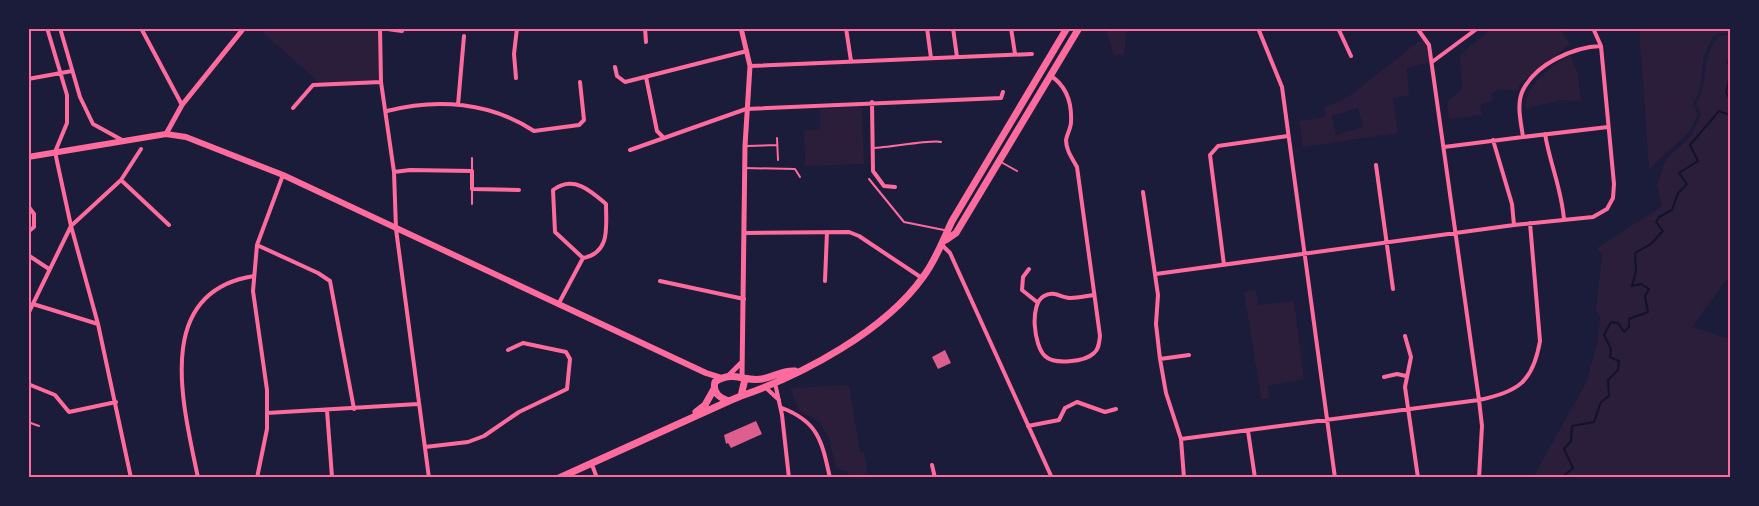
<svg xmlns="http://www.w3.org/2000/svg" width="1759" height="506" viewBox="0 0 1759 506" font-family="'Fira Sans Condensed',sans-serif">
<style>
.green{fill:#2a1e3b;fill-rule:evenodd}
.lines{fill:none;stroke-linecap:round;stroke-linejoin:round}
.stream{stroke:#12122b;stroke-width:2}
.building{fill:#dd5f8e}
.service{stroke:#ff6b9d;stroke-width:2}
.minor{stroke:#ff6b9d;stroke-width:4}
.tertiary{stroke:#ff6b9d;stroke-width:5}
.primary{stroke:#ff6b9d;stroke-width:6}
.trunk{stroke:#ff6b9d;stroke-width:7}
.neatline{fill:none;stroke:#ff6b9d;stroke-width:2}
</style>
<rect width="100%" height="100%" fill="#1b1b3a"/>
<path class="green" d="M 266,28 L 380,29 L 381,82 L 320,83 L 264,34 Z
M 1106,29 L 1127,29 L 1124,54 L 1114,56 Z
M 1491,29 L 1560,29 L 1570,44 L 1521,83 L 1517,91 L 1500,89 L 1491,94 L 1494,100 L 1480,105 L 1482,115 L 1449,119 L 1447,101 L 1462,89 L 1460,55 Z
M 1639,29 L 1730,29 L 1730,32 L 1714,35 L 1704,55 L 1700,90 L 1693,105 L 1698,114 L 1689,132 L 1649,169 Z
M 1730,35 L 1730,275 L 1692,327 L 1730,339 L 1730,477 L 1533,477 L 1586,383 L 1598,340 L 1600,317 L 1596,308 L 1602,255 L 1597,248 L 1662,206 L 1657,185 L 1666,159 L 1691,136 L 1701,115 L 1696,104 C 1710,80 1699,59 1719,36 Z
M 1423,38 L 1429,45 L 1432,62 L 1407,68 L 1409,95 L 1393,98 L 1398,133 L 1303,147 L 1299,121 L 1326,117 L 1324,108 L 1348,97 ZM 1358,108 L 1363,127 L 1336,135 L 1332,116 Z
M 1570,55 L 1578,74 L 1581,101 L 1561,100 L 1525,109 C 1527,82 1549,69 1570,55 Z
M 862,107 L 864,164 L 805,166 L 804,130 L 820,130 L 820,109 Z
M 1256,290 L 1258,305 L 1294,301 L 1304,379 L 1268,386 L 1269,399 L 1261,399 L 1244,292 Z
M 849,385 L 860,452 L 864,451 L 868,477 L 849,477 L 848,472 L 836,468 L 829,439 L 820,423 L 799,410 L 790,388 Z"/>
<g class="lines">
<path class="stream" d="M 1730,57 L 1728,63 L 1730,65
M 1730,75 L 1726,92 L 1730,100
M 1561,478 L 1573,468 L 1564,449 L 1571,441 L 1572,426 L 1594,422 L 1601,402 L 1609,396 L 1608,380 L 1618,370 L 1619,361 L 1610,357 L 1611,349 L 1604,335 L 1611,322 L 1618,323 L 1624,332 L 1629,327 L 1629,319 L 1648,312 L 1645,296 L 1649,289 L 1641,284 L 1632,286 L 1636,271 L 1635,253 L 1651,244 L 1663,231 L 1656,222 L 1659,217 L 1672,210 L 1678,193 L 1687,184 L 1679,173 L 1698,161 L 1690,145 L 1719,111 L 1730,115"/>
</g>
<path class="building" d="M 945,350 L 951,363 L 938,369 L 932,357 Z
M 756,421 L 762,434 L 731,448 L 728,443 L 726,444 L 724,435 Z"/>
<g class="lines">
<path class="service" d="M 777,138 L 778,160
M 747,146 L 777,145
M 873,148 C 888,148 933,139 941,142
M 1001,162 L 1017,171
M 744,168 L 795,169 L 800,177
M 472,170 L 472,158
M 869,179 L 904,222 L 944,230
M 472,189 L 472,204
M 28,422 L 39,426"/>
<path class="minor" d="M 47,28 L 67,95 L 67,123 L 55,152 L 71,226 L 98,324 L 131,478
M 60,28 L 80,97 L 93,124 L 122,140
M 141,28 L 182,105
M 380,28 L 381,82 L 394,172 L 396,229 L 429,478
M 380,28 L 402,31
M 645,28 L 646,42
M 846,28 L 851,61
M 927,28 L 931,58
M 953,28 L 957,57
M 1011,28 L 1015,54
M 1258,28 L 1282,87 L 1335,478
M 1338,28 L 1351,56
M 1417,28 L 1429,45 L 1479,400 L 1482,426 L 1479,478
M 1432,62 L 1478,28
M 750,66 L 1032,54
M 615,67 L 617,76 L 625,82 L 747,51
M 1051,76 C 1066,86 1072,103 1071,122 C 1071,128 1067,134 1066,140 C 1066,150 1072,158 1077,167 L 1100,336 C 1099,343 1099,349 1094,353 C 1085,362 1054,365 1045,356 C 1034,346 1029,304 1044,296 C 1054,290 1061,298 1071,298 C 1078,298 1086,296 1094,295
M 646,77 L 657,131 L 663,137
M 516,78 L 514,54 L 517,28
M 28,79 L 72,71
M 872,102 L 873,171 L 884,186 L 895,187
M 458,105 L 464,36
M 293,108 L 313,85 L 381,82
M 387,111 C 437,98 490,102 534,131 L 579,125 L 584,120 L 580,82
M 1545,134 C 1550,164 1562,190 1564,220
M 1523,137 L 1608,127
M 1493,140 L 1512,204 L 1514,225
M 1444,147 L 1523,137 C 1521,122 1516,104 1523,90 C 1536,64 1573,47 1601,46
M 630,150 L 746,109 L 1001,98 L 1003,92
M 1376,165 L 1393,289
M 394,172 L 410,170 L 472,171 L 472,189 L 519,190
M 121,180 L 169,225
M 1143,192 L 1158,295 L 1156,324 L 1160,359 L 1166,393 L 1181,439 L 1479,400 C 1518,392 1533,382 1540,341 L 1530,223
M 28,206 L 34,214 L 34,227 L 28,232
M 745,233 L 849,232 L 859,236 L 922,278
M 257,245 L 318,273 L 330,281 L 354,409
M 942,245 L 950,253 L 1052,478
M 28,255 L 49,269
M 1224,265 L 1210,155 L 1218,146 L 1288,136
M 1029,269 L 1023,277 L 1022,290 L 1037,302
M 1156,274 L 1514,225 L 1593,217 L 1607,209 L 1613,198 L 1614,184 L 1601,46 L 1593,28
M 660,281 L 744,299
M 825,281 L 827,232
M 559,303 L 583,258 C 611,253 606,226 606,204 C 590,190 573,175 553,190 L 555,232 L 583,258
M 33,304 L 98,324
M 28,314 L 71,226 L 121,180 L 141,149
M 1405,336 L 1411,357 L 1405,387 L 1418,478
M 1160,359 L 1189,355
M 1384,377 L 1397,374 L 1406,376
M 775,383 L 782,415 L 789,478
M 28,384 L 55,395 L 69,412 L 116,402
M 765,387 L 779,400
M 782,408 C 819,422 822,442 830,478
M 327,410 L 332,477
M 267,413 L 418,404
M 1028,426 L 1059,420 L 1065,408 L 1077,402 L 1105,412 L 1116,409
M 1248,431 L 1255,478
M 1181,439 L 1184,478
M 425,447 L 468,442 L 484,436 L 519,412 L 567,389 L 570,359 L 566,352 L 523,343 L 508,350
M 591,462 L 597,478
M 932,465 L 935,478
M 198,478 C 184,408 151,292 254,276
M 257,478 L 267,429 L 267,390 L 253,291 L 257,245 L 283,175"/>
<path class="tertiary" d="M 741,28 L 750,66 L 745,146 L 742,377
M 166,134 L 182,105 L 244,28
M 729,375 L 741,363"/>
<path class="primary" d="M 28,157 L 166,134 L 186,137 L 283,175 L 706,373 L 722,378"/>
<path class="trunk" d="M 946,240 L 956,233 L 1079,28
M 745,379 L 741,396 L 729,401 C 720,398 712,393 715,382 C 733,370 744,382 762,379 C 774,377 782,370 795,371
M 741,396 C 802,375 885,331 923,277 C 936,260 943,240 952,221 L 1067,28
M 696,412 L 705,405 L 714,389
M 559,478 L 729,401"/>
</g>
<rect width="1759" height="506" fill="none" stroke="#1b1b3a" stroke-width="60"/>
<rect x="30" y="30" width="1699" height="446" class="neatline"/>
</svg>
